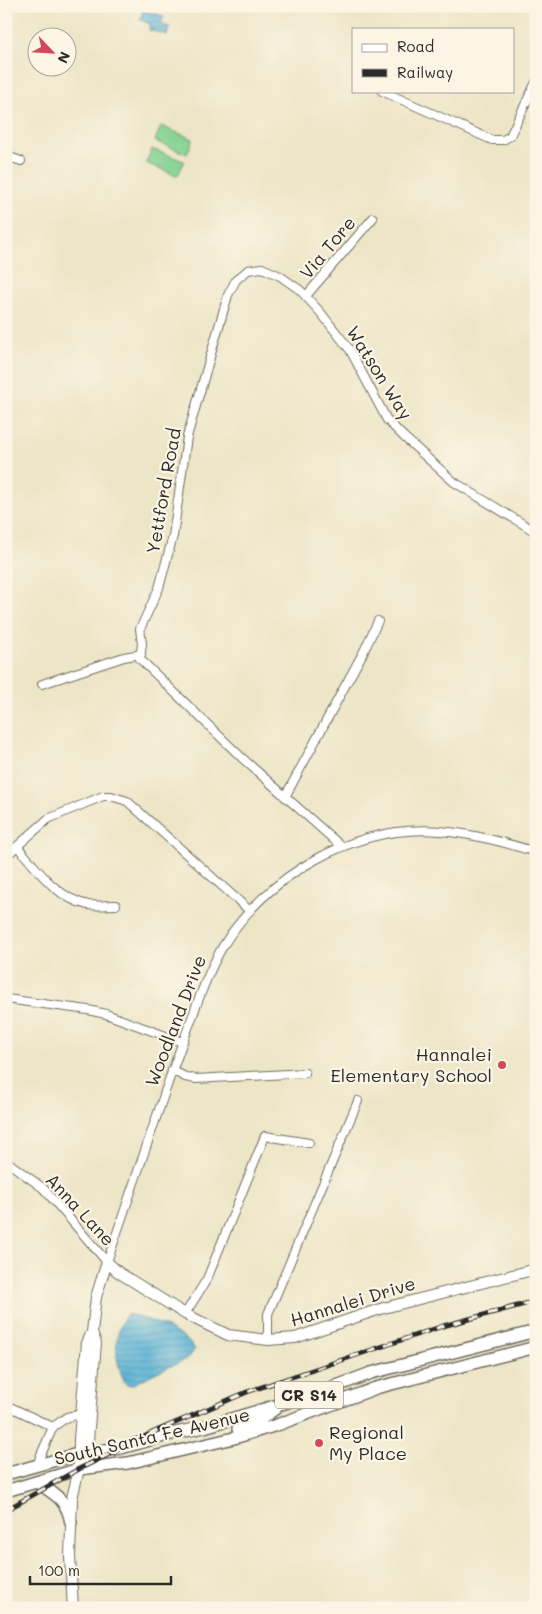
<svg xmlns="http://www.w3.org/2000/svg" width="542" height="1614" viewBox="0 0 542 1614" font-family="Mali,sans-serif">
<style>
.green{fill:#84d393;stroke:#587f5f}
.water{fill:url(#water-rules);stroke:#426e80}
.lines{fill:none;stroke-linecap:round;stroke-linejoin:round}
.street-casing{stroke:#6f6c61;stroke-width:10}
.secondary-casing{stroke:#6f6c61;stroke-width:12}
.primary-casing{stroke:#6f6c61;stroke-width:14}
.street{stroke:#fff;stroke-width:8}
.secondary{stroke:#fff;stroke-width:10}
.primary{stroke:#fff;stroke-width:11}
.rail-casing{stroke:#2b2b2b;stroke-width:5}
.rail{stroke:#fcf5e5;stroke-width:3;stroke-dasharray:9;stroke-linecap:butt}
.poi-dot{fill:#d1495b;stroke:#fcf5e5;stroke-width:2}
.labels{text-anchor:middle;stroke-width:4.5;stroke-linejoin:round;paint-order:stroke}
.shield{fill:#fcf5e5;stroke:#6a6863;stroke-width:1}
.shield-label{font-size:16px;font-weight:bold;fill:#2b2b2b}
.street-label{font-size:18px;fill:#2b2b2b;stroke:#fcf5e5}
.poi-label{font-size:18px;fill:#2b2b2b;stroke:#fcf5e5;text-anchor:end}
</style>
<defs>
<pattern id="water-rules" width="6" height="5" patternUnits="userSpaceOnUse" patternTransform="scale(1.25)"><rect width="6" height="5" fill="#58b2d6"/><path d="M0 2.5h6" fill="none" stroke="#4991ae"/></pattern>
</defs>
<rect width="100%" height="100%" fill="#fcf5e5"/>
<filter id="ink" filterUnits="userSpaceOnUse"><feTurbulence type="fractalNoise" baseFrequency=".02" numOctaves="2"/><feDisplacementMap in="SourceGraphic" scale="10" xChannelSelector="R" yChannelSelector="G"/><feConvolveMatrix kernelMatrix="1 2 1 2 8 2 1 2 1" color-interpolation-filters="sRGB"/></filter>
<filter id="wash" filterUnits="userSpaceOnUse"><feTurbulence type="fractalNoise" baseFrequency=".0096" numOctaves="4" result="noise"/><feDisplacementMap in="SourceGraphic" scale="20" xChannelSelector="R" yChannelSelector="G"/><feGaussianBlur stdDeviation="1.12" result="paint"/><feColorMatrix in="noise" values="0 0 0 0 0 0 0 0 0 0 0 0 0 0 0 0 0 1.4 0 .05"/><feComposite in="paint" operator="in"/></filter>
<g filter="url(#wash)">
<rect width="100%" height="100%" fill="#ece5c6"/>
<path class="green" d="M 161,126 L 193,139 L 187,154 L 155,141 Z
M 152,149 L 184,161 L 178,176 L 146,163 Z"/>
<path class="water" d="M 143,10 L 164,16 L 161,24 L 170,27 L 167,35 L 149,30 L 150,24 L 140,20 Z
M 127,1314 C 148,1318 183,1332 195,1349 L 189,1358 L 153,1374 L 132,1385 L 126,1384 C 114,1362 112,1335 127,1314 Z"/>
</g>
<g filter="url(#ink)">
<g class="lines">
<g class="street-casing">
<path id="street" d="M 382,91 L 492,140 L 503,140 L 510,136 L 536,82
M 6,156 L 21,161
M 306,296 L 373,218
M 42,684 L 124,657 L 141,654
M 285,797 L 364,651 L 378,621
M 17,846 C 37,869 56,898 88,905 C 97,906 107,905 116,905
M 342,847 L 241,757 L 140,659 L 142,644 L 140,629 L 159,588 L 173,536 L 187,437 L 228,295 L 236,280 L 248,270 L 262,268 L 280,276 L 300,290 L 321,313 L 350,350 L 387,420 L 404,437 L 454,482 L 536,532
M 6,856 L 48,819 L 103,796 L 111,796 L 127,801 L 250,911
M 6,999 L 88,1010 L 106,1014 L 182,1042
M 172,1070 L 185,1077 L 196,1079 L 305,1073
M 6,1161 L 43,1188 L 107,1262 C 127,1203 147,1145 167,1086 C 175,1062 184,1039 193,1015 C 201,992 210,968 223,946 C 267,875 355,824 440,831 C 474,834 503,842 536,852
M 185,1314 L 207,1279 L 265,1136 L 309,1143
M 268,1340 L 268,1314 L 358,1101
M 6,1405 L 53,1427 L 40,1457 L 38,1464
M 53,1427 L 67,1417 L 81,1414"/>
</g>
<g class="secondary-casing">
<path id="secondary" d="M 79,1469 L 79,1439 L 87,1343 L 92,1332 L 96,1297 L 107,1262 L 118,1272 L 185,1314 L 228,1335 L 268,1340 L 295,1338 L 380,1309 L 536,1269
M 73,1608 L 70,1557 L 72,1498 L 79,1469 L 87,1452 L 96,1343 L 92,1332"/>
</g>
<g class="primary-casing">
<path id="primary" d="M 238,1429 L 261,1419 L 276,1408
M 6,1474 L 81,1453 L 121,1448 L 171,1434 L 204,1427 L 318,1393 L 371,1373 L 536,1331
M 37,1482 C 55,1495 67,1499 71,1523
M 6,1491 L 79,1469 L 128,1463 L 234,1438 L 277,1425 L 376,1388 L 536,1347"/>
</g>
<use href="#street" class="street"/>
<use href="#secondary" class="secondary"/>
<use href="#primary" class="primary"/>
<g class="rail-casing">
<path id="rail" d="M 6,1510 L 79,1469 L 154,1432 L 247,1392 L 443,1326 L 536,1301"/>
</g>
<use href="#rail" class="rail"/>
</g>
</g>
<g class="poi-dot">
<circle cx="502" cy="1065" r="5"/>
<circle cx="319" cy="1443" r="5"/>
</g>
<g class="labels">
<rect class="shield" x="275" y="1381.5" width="68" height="27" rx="4"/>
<g class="shield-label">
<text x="309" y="1401">CR S14</text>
</g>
<g class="street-label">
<text transform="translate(328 248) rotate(-50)" y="6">Via Tore</text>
<text transform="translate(379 373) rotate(58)" y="6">Watson Way</text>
<text transform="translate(164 491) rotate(-80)" y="6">Yettford Road</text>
<text transform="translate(176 1021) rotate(-69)" y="6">Woodland Drive</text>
<text transform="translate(80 1210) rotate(47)" y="6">Anna Lane</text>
<text transform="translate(353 1302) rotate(-17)" y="6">Hannalei Drive</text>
<text transform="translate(152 1437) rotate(-13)" y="6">South Santa Fe Avenue</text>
</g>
<g class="poi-label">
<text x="492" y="1061">Hannalei<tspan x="492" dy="21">Elementary School</tspan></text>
<text x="329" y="1439" text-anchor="start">Regional<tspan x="329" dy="21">My Place</tspan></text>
</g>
</g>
<rect width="542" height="1614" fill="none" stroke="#fcf5e5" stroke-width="25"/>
<rect x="352" y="28" width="162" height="65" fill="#fcf5e5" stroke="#a8a49b"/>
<rect x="362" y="44" width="25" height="8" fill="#ffffff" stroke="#a8a49b"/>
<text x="397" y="52" font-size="15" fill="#2b2b2b">Road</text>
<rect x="362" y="69" width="25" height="8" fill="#2b2b2b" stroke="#a8a49b"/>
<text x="397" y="78" font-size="15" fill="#2b2b2b">Railway</text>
<g transform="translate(52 52) rotate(115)"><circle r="24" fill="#fcf5e5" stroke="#a8a49b"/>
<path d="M0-4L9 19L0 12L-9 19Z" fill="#d1495b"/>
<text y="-8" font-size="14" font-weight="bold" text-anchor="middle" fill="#2b2b2b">N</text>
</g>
<path d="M30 1576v8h141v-8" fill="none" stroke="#2b2b2b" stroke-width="2.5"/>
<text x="38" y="1576" font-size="15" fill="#2b2b2b" stroke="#fcf5e5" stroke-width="4" paint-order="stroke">100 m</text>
</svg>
